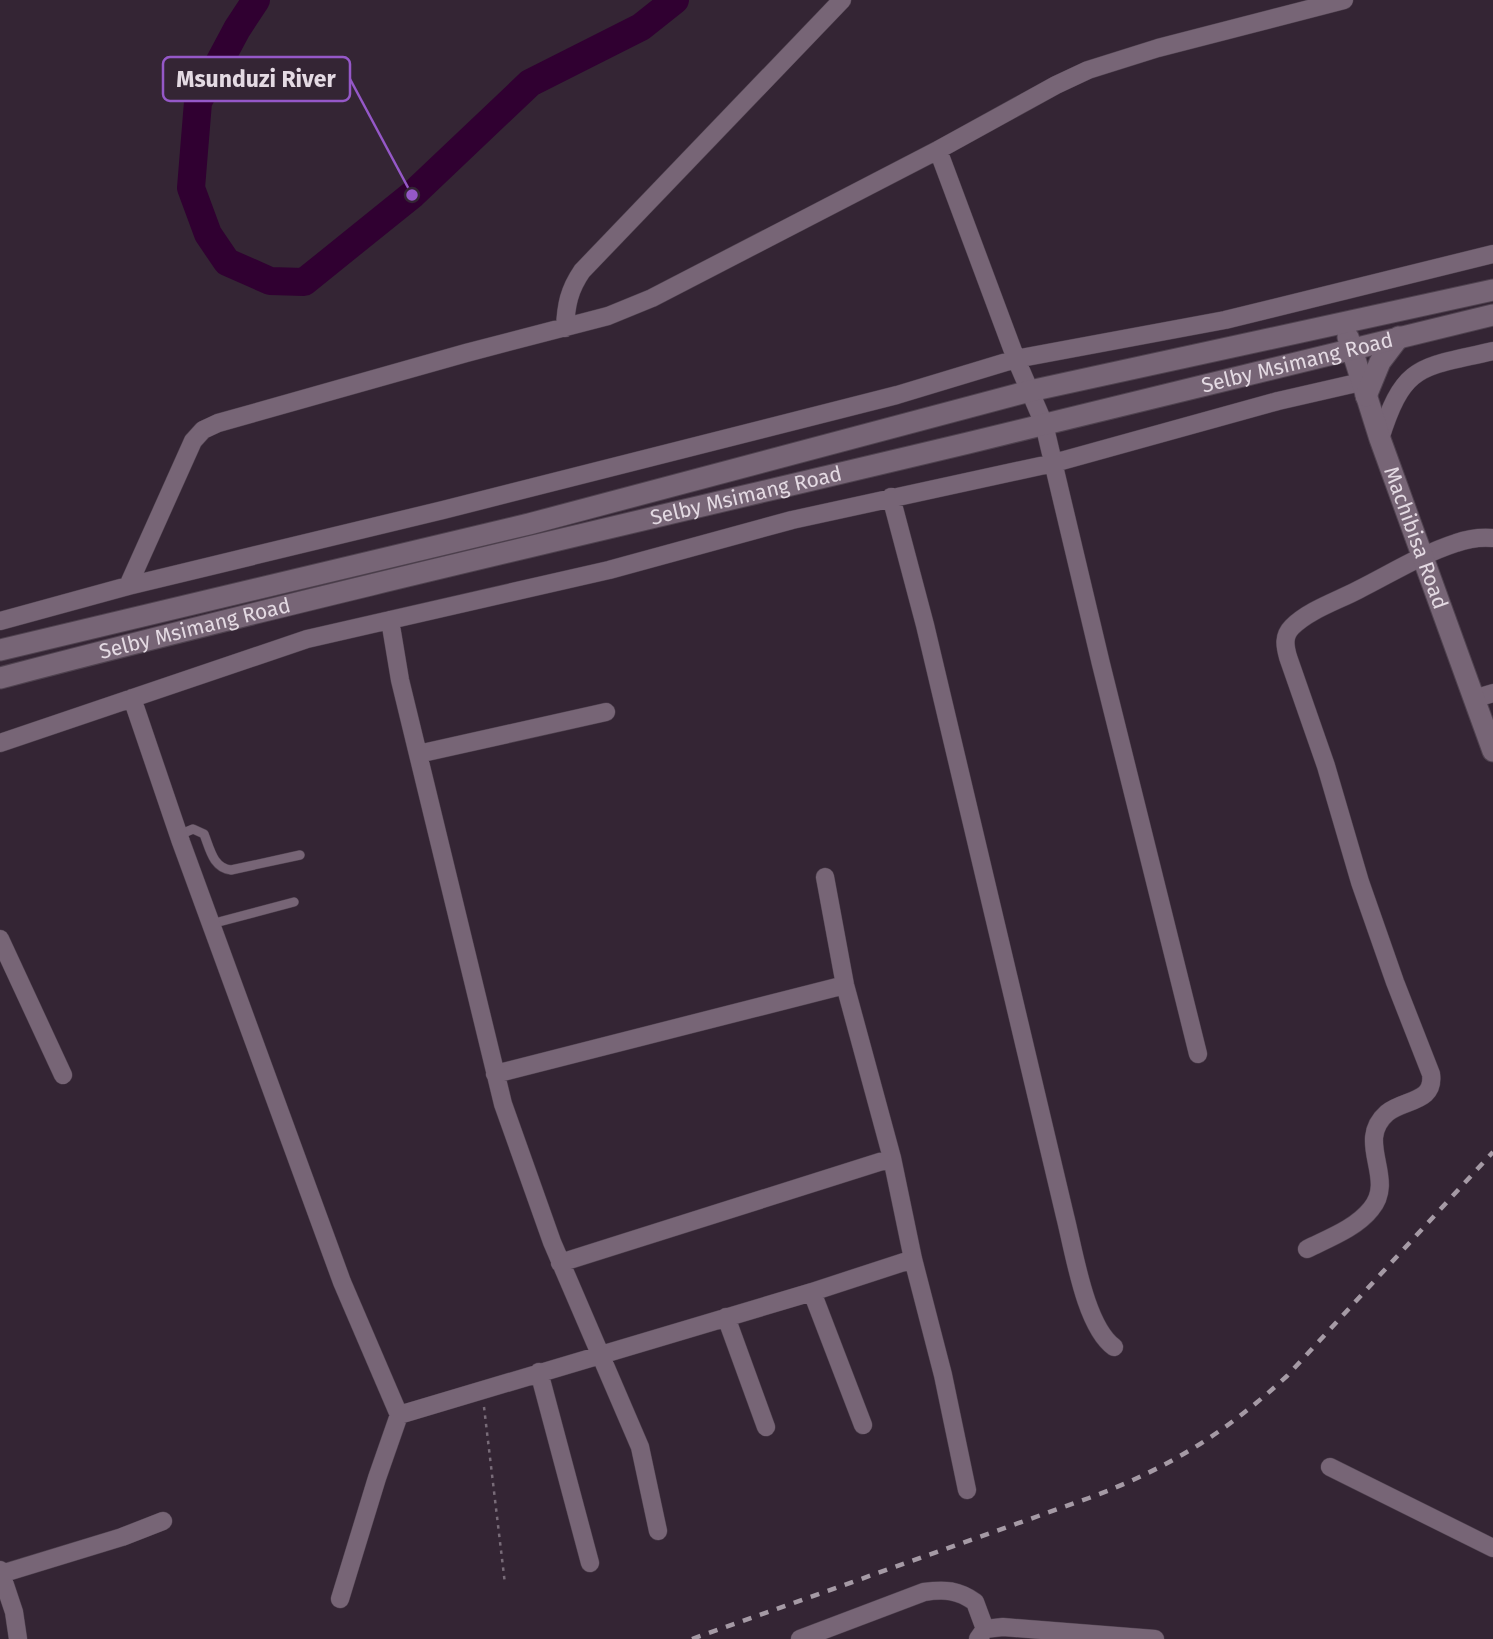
<svg xmlns="http://www.w3.org/2000/svg" width="1493" height="1639" viewBox="0 0 1493 1639" font-family="'Fira Sans',sans-serif">
<style>
.lines{fill:none;stroke-linecap:round;stroke-linejoin:round}
.river{stroke:#300031;stroke-width:28}
.lane-casing{stroke:#4f424f;stroke-width:10}
.street-casing{stroke:#4f424f;stroke-width:19}
.secondary-casing{stroke:#4f424f;stroke-width:23}
.path{stroke:#786b78;stroke-width:2.5;stroke-dasharray:3.5 5;stroke-linecap:butt}
.lane{stroke:#776576;stroke-width:9}
.street{stroke:#776576;stroke-width:18}
.secondary{stroke:#776576;stroke-width:21}
.rail{stroke:#a59aa5;stroke-width:4.5;stroke-dasharray:9 9;stroke-linecap:butt}
.labels{text-anchor:middle;stroke-width:5;stroke-linejoin:round;paint-order:stroke}
.street-label{font-size:21px;fill:#e4dae3;stroke:#342534}
.leader{fill:none;stroke:#9558c8;stroke-width:2.5}
.callout-dot{fill:#9558c8;stroke:#342534;stroke-width:2.5}
.callout{fill:#342534;stroke:#9558c8;stroke-width:2.5}
.callout-label{font-size:23px;text-anchor:middle;font-weight:bold;fill:#e4dae3}
</style>
<rect width="100%" height="100%" fill="#342534"/>
<g class="lines">
<path class="river" d="M 256,0 L 237,29 L 198,102 L 191,188 L 208,234 L 227,262 L 270,281 L 304,282 L 412,195 L 530,83 L 641,27 L 675,0"/>
<g class="lane-casing">
<path id="lane" d="M 179,835 L 193,829 L 204,834 C 210,849 213,868 231,870 L 300,855
M 211,924 L 294,902"/>
</g>
<g class="street-casing">
<path id="street" d="M 938,150 L 1016,359 L 1044,424 L 1101,664 L 1198,1054
M 565,328 C 566,305 569,290 582,271 L 842,0
M 1380,439 C 1404,362 1421,368 1493,351
M 891,497 L 925,625 L 1065,1216 C 1074,1251 1085,1326 1114,1347
M 128,586 L 193,441 L 203,430 L 218,423 L 466,353 L 608,316 L 652,298 L 938,150 L 1056,85 L 1088,70 L 1158,48 L 1344,0
M 390,620 L 400,680 L 503,1104 L 552,1242 L 640,1447 L 658,1531
M 0,621 L 128,586 L 443,510 L 897,395 L 1016,359 L 1225,320 L 1493,254
M 132,698 L 181,842 L 342,1282 L 399,1415 L 377,1478 L 340,1599
M 1473,699 L 1493,693
M 0,743 L 307,639 L 609,570 L 792,520 L 1054,463 L 1278,401 L 1361,382
M 418,754 L 606,712
M 825,877 L 845,985 L 892,1158 L 913,1259 L 943,1375 L 967,1490
M 0,939 L 63,1075
M 495,1074 L 845,985
M 1307,1249 C 1329,1238 1356,1228 1371,1209 C 1397,1178 1354,1142 1387,1113 C 1404,1099 1435,1103 1431,1074 L 1395,982 L 1360,882 L 1326,766 L 1288,657 C 1285,646 1283,636 1292,627 C 1309,610 1337,601 1358,590 C 1390,574 1422,554 1456,543 C 1467,539 1481,537 1493,538
M 560,1263 L 892,1158
M 812,1292 L 863,1425
M 726,1317 L 766,1427
M 539,1372 L 590,1563
M 399,1415 L 812,1292 L 913,1259
M 1330,1467 L 1493,1548
M 0,1570 L 14,1612 L 18,1639
M 1,1574 L 122,1537 L 163,1521
M 800,1639 L 924,1592 C 945,1589 958,1590 975,1602 L 985,1629
M 978,1639 L 985,1629 L 1003,1627 L 1155,1639"/>
</g>
<g class="secondary-casing">
<g id="secondary">
<path id="s1" d="M 1348,337 L 1380,439 L 1493,751"/>
<path d="M 1366,396 L 1380,362 L 1399,337"/>
<path d="M 0,650 L 529,524 L 1030,391 L 1493,290"/>
<path id="s2" d="M 0,678 C 321,594 645,520 968,443 C 1143,401 1318,357 1493,315"/>
</g>
</g>
<path class="path" d="M 484,1407 L 505,1584"/>
<use href="#lane" class="lane"/>
<use href="#street" class="street"/>
<use href="#secondary" class="secondary"/>
<path class="rail" d="M 692,1639 L 1089,1498 C 1169,1468 1224,1434 1287,1376 L 1493,1152"/>
</g>
<g class="labels">
<g class="street-label">
<text dy="7" stroke="none"><textPath href="#s2" startOffset="1335">Selby Msimang Road</textPath></text>
<text dy="7" stroke="none"><textPath href="#s2" startOffset="768">Selby Msimang Road</textPath></text>
<text dy="7" stroke="none"><textPath href="#s1" startOffset="212">Machibisa Road</textPath></text>
<text dy="7" stroke="none"><textPath href="#s2" startOffset="201">Selby Msimang Road</textPath></text>
</g>
</g>
<path class="leader" d="M412 195L350 79"/>
<circle class="callout-dot" cx="412" cy="195" r="7"/>
<rect class="callout" x="163" y="57" width="187" height="44" rx="7"/>
<g class="callout-label">
<text x="256" y="87">Msunduzi River</text>
</g>
</svg>
